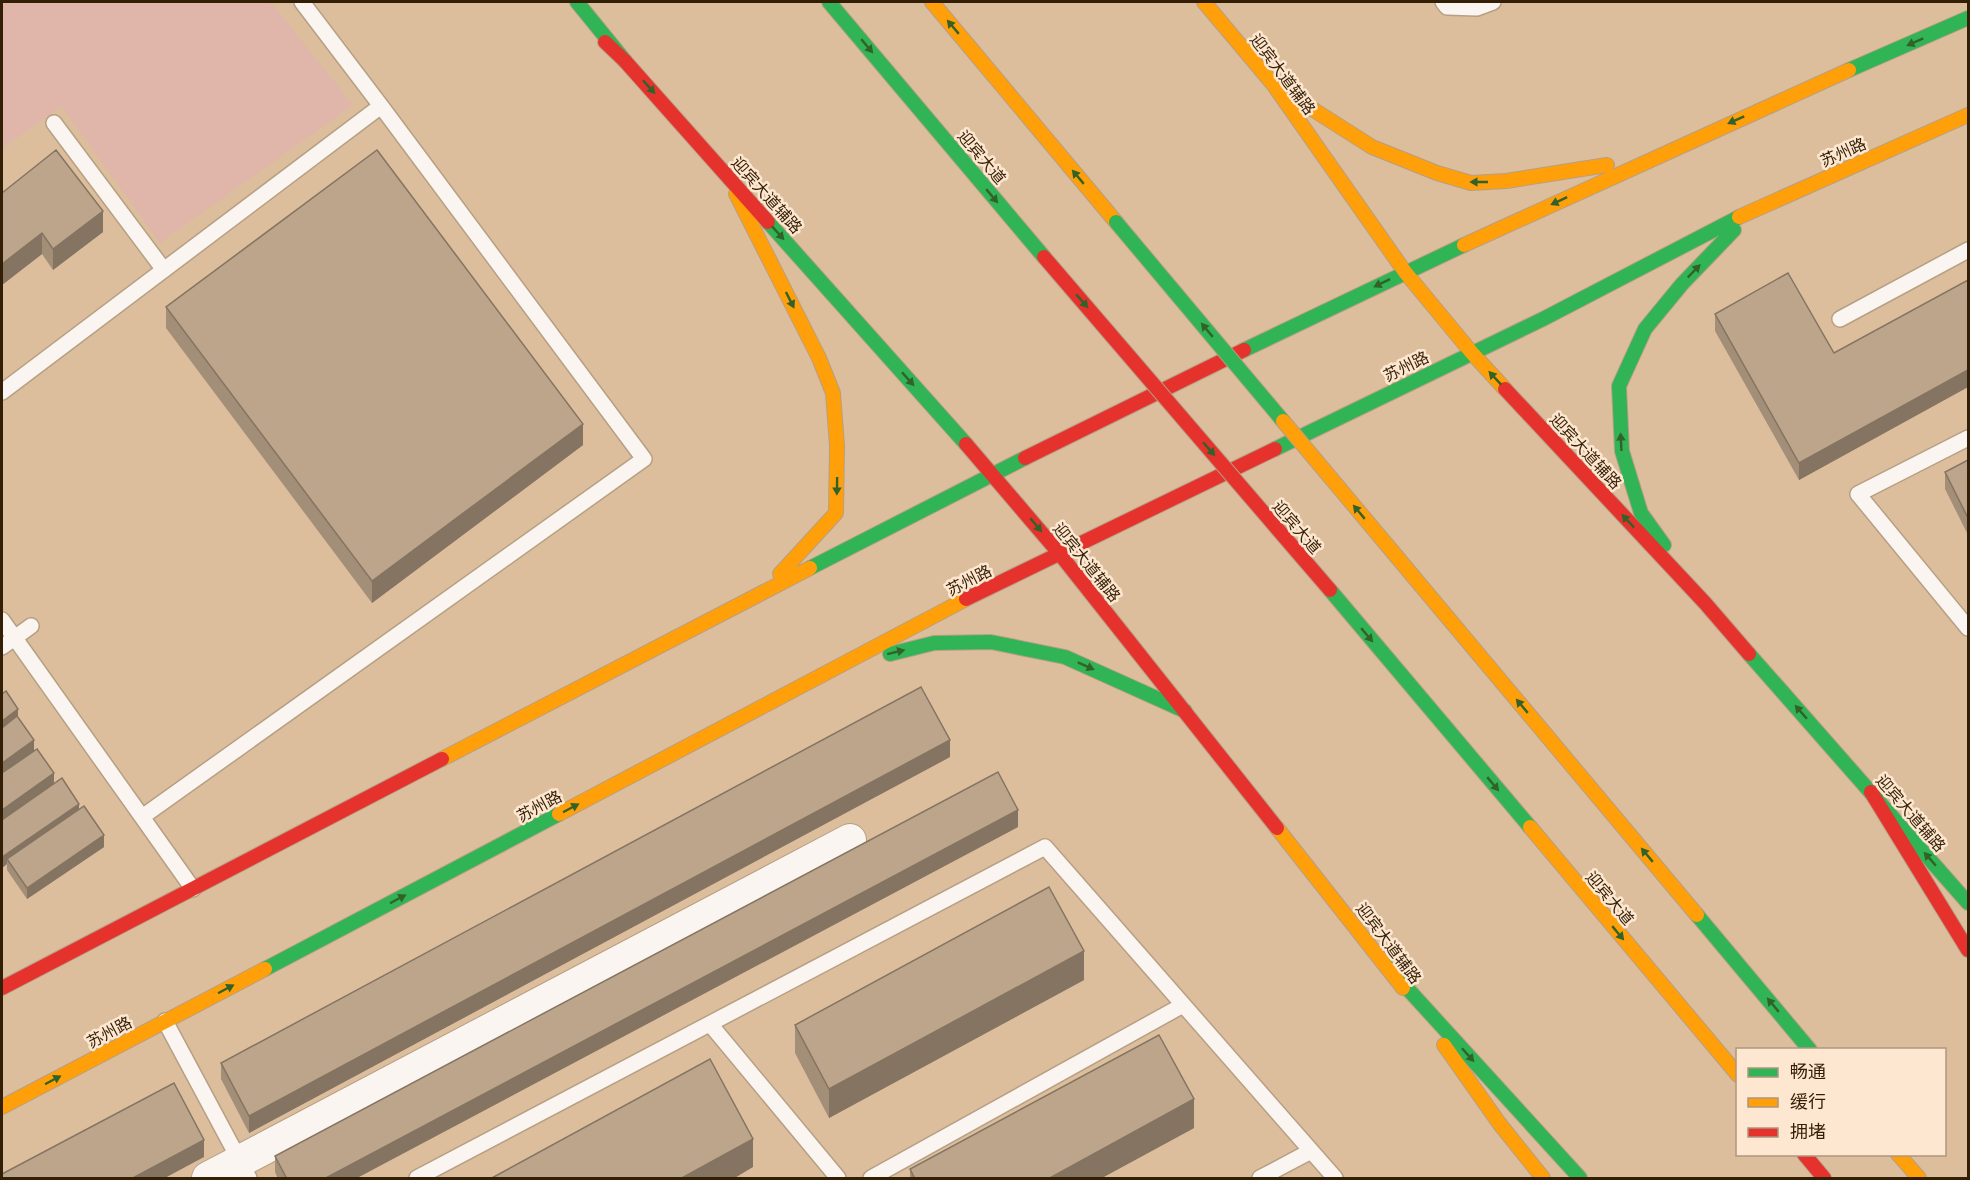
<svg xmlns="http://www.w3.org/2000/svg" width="1970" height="1180" viewBox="0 0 1970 1180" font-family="'Open Sans','Noto Sans SC',sans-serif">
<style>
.green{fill:#e0b5aa}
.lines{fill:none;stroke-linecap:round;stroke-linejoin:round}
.lane-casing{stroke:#b79f84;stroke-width:18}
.street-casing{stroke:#b79f84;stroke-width:34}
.fast-casing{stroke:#b79f84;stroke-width:16}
.slow-casing{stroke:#b79f84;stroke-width:16}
.jam-casing{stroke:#b79f84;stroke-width:16}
.lane{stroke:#faf5f0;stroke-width:15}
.street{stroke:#faf5f0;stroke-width:32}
.fast{stroke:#30b455;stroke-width:14}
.slow{stroke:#ff9f0a;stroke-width:14}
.jam{stroke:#e5322d;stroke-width:14}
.fast-bridge-casing{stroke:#b79f84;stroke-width:16;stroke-linecap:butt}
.slow-bridge-casing{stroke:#b79f84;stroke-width:16;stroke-linecap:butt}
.jam-bridge-casing{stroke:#b79f84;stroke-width:16;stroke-linecap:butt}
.fast-bridge{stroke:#30b455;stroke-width:14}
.slow-bridge{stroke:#ff9f0a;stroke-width:14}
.jam-bridge{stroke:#e5322d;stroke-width:14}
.wall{fill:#a38e78}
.shaded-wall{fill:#847461}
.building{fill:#bda58b;stroke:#847461;stroke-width:1.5}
.oneway{fill:#326229}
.labels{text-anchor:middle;stroke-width:5;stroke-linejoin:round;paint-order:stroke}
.street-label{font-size:16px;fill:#331f05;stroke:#fee7d0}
</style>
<rect width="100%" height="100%" fill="#dcbe9d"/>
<path class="green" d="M 2,2 L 271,2 L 353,105 L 160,243 L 62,107 L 2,148 Z"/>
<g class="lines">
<g class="lane-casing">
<path id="lane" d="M 302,2 L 381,106
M 1443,2 L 1447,7 L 1477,8 L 1493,2
M 54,123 L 164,270
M 1840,319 L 1968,250
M 2,392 L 381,106 L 644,459 L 142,817 L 2,620
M 1968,438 L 1858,494 L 1968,628
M 2,647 L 31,626
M 142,817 L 193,889
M 165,1021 L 249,1178
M 710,1024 L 838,1178
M 417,1178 L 1045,847 L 1335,1178
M 871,1178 L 1183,1005
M 1260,1178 L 1311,1151"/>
</g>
<g class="street-casing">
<path id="street" d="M 208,1178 L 850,840"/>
</g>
<g class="fast-casing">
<path id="fast" d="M 577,2 L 625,61
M 829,2 L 1044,257
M 1849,70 L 1968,18
M 768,222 L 966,444
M 1244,350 L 1464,245
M 1275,449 L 1543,319 L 1739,217
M 1664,545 L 1641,513 L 1622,451 L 1619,386 L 1645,329 L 1682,284 L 1734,230
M 810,568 L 1025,458
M 1330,590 L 1530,827
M 890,654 L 934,643 L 991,642 L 1065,657 L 1185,711
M 1749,654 L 1968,903
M 1697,915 L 1810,1050
M 1386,965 L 1580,1178
M 265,969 L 559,814"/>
</g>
<g class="slow-casing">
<path id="slow" d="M 932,2 L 1116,222
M 1204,2 L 1273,84 L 1405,272 L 1472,353 L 1505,389
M 1273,84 L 1372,147 L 1437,173 L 1471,183 L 1506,181 L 1607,165
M 736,194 L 819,358 L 833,393 L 837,445 L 836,513 L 780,574
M 1739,217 L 1968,115
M 1464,245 L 1849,70
M 1397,557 L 1697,915
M 442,759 L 810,568
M 559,814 L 966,599
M 1530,827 L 1738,1075
M 1277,828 L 1403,988
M 1444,1045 L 1499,1123 L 1543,1178
M 2,1107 L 265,969
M 1898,1154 L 1919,1178"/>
</g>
<g class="jam-casing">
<path id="jam" d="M 605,42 L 625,61 L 768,222
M 1505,389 L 1705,603 L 1749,654
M 966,444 L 1059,553 L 1277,828
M 1025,458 L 1244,350
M 966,599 L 1275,449
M 1871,792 L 1968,950
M 2,988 L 442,759
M 1804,1154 L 1824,1178"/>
</g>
<use href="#lane" class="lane"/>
<use href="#street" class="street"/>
<use href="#fast" class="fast"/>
<use href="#slow" class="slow"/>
<use href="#jam" class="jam"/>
<g class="fast-bridge-casing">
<path id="fast-bridge" d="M 1116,222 L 1283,421"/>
</g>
<g class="slow-bridge-casing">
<path id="slow-bridge" d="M 1283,421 L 1397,557"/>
</g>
<g class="jam-bridge-casing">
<path id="jam-bridge" d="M 1044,257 L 1330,590"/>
</g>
<use href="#fast-bridge" class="fast-bridge"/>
<use href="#slow-bridge" class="slow-bridge"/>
<use href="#jam-bridge" class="jam-bridge"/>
</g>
<path class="wall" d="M 2,193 L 103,232 L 53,270 L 42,254 L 2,285 Z
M 1968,280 L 1968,387 L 1799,480 L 1715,331 L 1715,314 L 1834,353 Z
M 166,307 L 583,445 L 372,603 L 166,328 Z
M 1968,460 L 1968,535 L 1945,489 L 1945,472 Z
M 2,694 L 18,717 L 34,751 L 54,783 L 79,809 L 104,847 L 27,899 L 7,870 L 7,864 L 2,868 Z
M 950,757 L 249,1133 L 221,1079 L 221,1063 Z
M 1018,827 L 355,1179 L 278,1179 L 275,1172 L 275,1156 Z
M 1084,980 L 829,1118 L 795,1053 L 795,1025 Z
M 1194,1128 L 1100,1179 L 910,1179 L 910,1169 Z"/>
<path class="shaded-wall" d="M 103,211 L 103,232 L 53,270 L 53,249 Z
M 42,233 L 42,254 L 2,285 L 2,264 Z
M 1968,370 L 1968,387 L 1799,480 L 1799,463 Z
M 583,424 L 583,445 L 372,603 L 372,581 Z
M 18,709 L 18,720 L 2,732 L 2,721 Z
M 34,740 L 34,752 L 2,775 L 2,763 Z
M 950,740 L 950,757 L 249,1133 L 249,1116 Z
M 54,773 L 54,785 L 2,821 L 2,810 Z
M 79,804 L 79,815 L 7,859 L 7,864 L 2,868 L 2,857 Z
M 1018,810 L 1018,827 L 355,1179 L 324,1179 Z
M 104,835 L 104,847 L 27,899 L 27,888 Z
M 1084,951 L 1084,980 L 829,1118 L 829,1089 Z
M 1194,1099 L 1194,1128 L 1100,1179 L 1048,1179 Z
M 753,1139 L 753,1167 L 733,1179 L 680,1179 Z
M 204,1140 L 204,1157 L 163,1179 L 131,1179 Z"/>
<path class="building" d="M 56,150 L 103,211 L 53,249 L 42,233 L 2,264 L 2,193 Z
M 377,150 L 583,424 L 372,581 L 166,307 Z
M 1788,273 L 1834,353 L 1968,280 L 1968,370 L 1799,463 L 1715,314 Z
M 1968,460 L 1968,518 L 1945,472 Z
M 921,687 L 950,740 L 249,1116 L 221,1063 Z
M 6,691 L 18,709 L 2,721 L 2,694 Z
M 17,716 L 34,740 L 2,763 L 2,728 Z
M 37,749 L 54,773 L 2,810 L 2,773 Z
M 998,772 L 1018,810 L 324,1179 L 287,1179 L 275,1156 Z
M 62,778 L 79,804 L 2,857 L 2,820 Z
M 84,806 L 104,835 L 27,888 L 7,859 Z
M 1049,887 L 1084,951 L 829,1089 L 795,1025 Z
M 1159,1035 L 1194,1099 L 1048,1179 L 915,1179 L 910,1169 Z
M 710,1059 L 753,1139 L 680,1179 L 490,1179 Z
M 174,1083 L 204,1140 L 131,1179 L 2,1179 L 2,1174 Z"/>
<defs><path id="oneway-solid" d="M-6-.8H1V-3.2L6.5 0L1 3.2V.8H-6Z" transform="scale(1.5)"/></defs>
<g class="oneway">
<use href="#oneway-solid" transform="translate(953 27) rotate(-130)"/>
<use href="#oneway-solid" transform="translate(1915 42) rotate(156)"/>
<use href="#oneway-solid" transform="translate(867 46) rotate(50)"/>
<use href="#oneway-solid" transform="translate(649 87) rotate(48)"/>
<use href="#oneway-solid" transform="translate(1736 120) rotate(156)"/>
<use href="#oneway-solid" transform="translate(1078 177) rotate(-130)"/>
<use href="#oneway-solid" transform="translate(1479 182) rotate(180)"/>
<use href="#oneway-solid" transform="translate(992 196) rotate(50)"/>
<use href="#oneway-solid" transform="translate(1559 201) rotate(155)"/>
<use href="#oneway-solid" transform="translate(778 233) rotate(48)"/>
<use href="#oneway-solid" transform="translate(1694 271) rotate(-46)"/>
<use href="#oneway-solid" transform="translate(1382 283) rotate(154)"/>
<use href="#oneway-solid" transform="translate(790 300) rotate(63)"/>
<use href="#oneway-solid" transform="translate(1082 301) rotate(49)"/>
<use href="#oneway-solid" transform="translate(1207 330) rotate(-130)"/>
<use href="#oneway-solid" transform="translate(1495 378) rotate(-133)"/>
<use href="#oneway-solid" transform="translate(908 379) rotate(48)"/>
<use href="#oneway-solid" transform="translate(1621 442) rotate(-93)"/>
<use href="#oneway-solid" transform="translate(1209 449) rotate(49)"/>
<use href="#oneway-solid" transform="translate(837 486) rotate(91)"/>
<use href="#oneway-solid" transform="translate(1359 512) rotate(-130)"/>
<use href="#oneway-solid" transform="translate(1628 521) rotate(-133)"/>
<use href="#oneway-solid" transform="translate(1036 525) rotate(50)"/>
<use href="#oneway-solid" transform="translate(1367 635) rotate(50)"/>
<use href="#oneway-solid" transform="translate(896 652) rotate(-14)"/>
<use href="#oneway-solid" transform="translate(1086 666) rotate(24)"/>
<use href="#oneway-solid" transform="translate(1522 706) rotate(-130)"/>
<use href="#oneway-solid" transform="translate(1801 712) rotate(-131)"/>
<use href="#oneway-solid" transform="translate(1493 784) rotate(50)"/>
<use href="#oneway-solid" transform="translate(571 808) rotate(-28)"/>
<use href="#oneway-solid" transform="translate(1647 855) rotate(-130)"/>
<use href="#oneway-solid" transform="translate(1930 859) rotate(-131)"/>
<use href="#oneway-solid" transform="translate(398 899) rotate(-28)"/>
<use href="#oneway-solid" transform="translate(1618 933) rotate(50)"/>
<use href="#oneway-solid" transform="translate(226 989) rotate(-28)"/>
<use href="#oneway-solid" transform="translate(1773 1005) rotate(-130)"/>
<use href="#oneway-solid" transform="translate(1468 1055) rotate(48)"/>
<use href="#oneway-solid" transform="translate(53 1080) rotate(-28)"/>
</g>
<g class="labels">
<g class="street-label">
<text transform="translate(1283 74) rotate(53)" y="6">迎宾大道辅路</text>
<text transform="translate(1843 152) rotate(-24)" y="6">苏州路</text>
<text transform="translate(982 157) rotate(50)" y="6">迎宾大道</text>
<text transform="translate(767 195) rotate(48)" y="6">迎宾大道辅路</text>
<text transform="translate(1406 366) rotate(-26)" y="6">苏州路</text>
<text transform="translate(1586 451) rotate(47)" y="6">迎宾大道辅路</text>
<text transform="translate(1297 527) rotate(49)" y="6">迎宾大道</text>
<text transform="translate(1087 562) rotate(51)" y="6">迎宾大道辅路</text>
<text transform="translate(969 580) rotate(-27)" y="6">苏州路</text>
<text transform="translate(539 806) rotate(-28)" y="6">苏州路</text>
<text transform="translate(1911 813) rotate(49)" y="6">迎宾大道辅路</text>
<text transform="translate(1610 898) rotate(50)" y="6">迎宾大道</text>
<text transform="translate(1389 943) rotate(53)" y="6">迎宾大道辅路</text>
<text transform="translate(109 1032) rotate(-28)" y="6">苏州路</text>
</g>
</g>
<rect width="1970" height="1180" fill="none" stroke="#331f05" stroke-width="6"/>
<rect x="1736" y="1048" width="210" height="108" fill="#fee7d0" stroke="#ad977f" stroke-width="1.5"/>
<rect x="1748" y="1068" width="30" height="9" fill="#30b455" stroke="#ad977f" stroke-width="1.5"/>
<text x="1790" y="1078" font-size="18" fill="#331f05">畅通</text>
<rect x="1748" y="1098" width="30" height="9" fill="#ff9f0a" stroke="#ad977f" stroke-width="1.5"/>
<text x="1790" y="1108" font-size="18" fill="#331f05">缓行</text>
<rect x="1748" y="1128" width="30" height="9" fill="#e5322d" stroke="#ad977f" stroke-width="1.5"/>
<text x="1790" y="1138" font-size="18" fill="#331f05">拥堵</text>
</svg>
